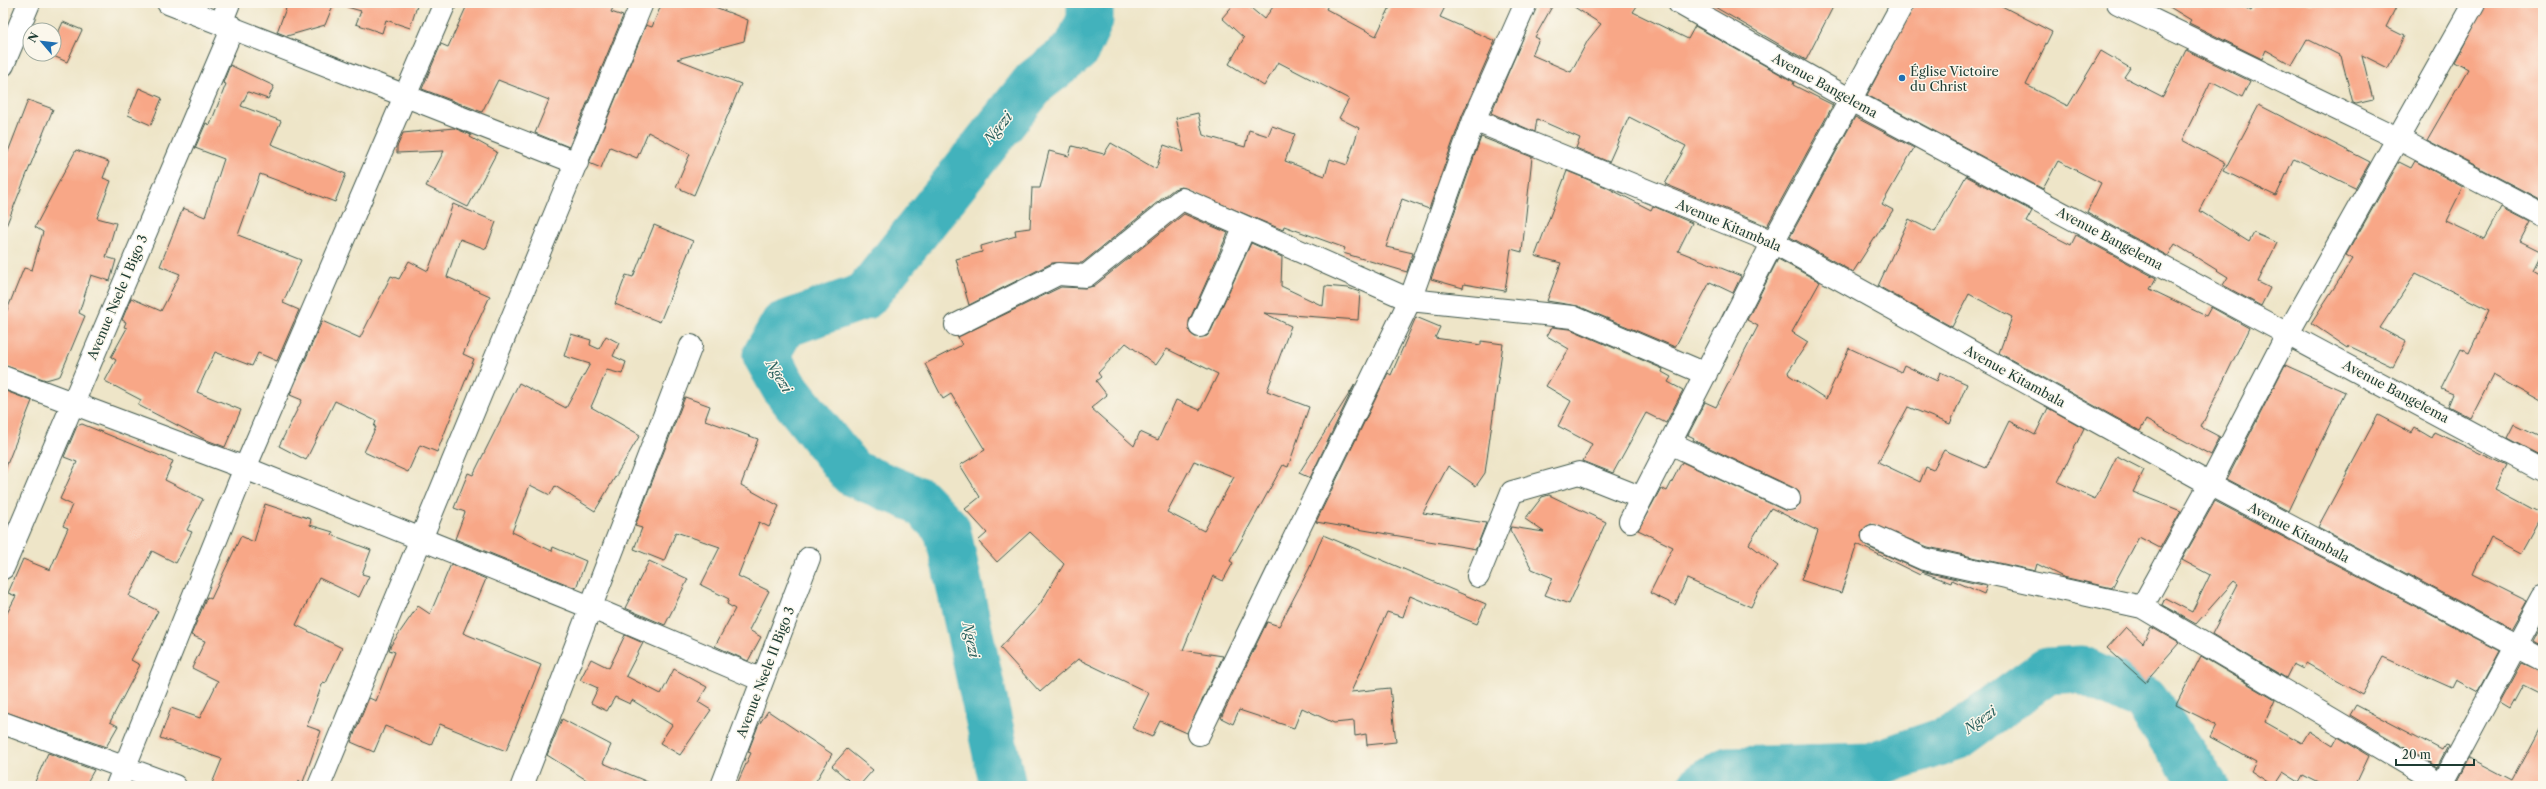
<svg xmlns="http://www.w3.org/2000/svg" width="2546" height="789" viewBox="0 0 2546 789" font-family="'Libre Caslon Text',serif">
<style>
.lines{fill:none;stroke-linecap:round;stroke-linejoin:round}
.river{stroke:#43b2bc;stroke-width:47}
.building{fill:#f8a787;fill-rule:evenodd}
.minor-casing{stroke:#3e564a;stroke-width:24}
.minor{stroke:#fff;stroke-width:22}
.poi-dot{fill:#1f6fb2;stroke:#fbf7ec;stroke-width:1.5}
.labels{text-anchor:middle;stroke-width:3;stroke-linejoin:round;paint-order:stroke}
.poi-label{font-size:13px;fill:#1f3d34;stroke:#fbf7ec;text-anchor:start}
.street-label{font-size:13px;fill:#1f3d34;stroke:#fbf7ec}
.water-label{font-size:14px;font-style:italic;fill:#2a605d;stroke:#fbf7ec}
</style>
<rect width="100%" height="100%" fill="#fbf7ec"/>
<filter id="ink" filterUnits="userSpaceOnUse"><feTurbulence type="fractalNoise" baseFrequency=".025" numOctaves="2"/><feDisplacementMap in="SourceGraphic" scale="8" xChannelSelector="R" yChannelSelector="G"/><feConvolveMatrix kernelMatrix="1 2 1 2 8 2 1 2 1" color-interpolation-filters="sRGB"/></filter>
<filter id="wash" filterUnits="userSpaceOnUse"><feTurbulence type="fractalNoise" baseFrequency=".012" numOctaves="4" result="noise"/><feDisplacementMap in="SourceGraphic" scale="16" xChannelSelector="R" yChannelSelector="G"/><feGaussianBlur stdDeviation="0.9" result="paint"/><feColorMatrix in="noise" values="0 0 0 0 0 0 0 0 0 0 0 0 0 0 0 0 0 1.4 0 .05"/><feComposite in="paint" operator="in"/></filter>
<g filter="url(#wash)">
<rect width="100%" height="100%" fill="#eee5c8"/>
<g class="lines">
<path class="river" d="M 1003,786 L 947,529 L 920,501 L 852,473 L 784,387 L 766,355 L 783,325 L 865,296 L 1035,82 L 1076,50 L 1090,20 L 1090,3
M 1701,786 L 1728,770 L 1870,766 L 1958,736 L 2047,671 L 2081,669 L 2145,699 L 2205,786"/>
</g>
<g id="blocks">
<path class="building" d="M 288,3 L 334,3 L 325,25 L 287,36 L 277,32 Z
M 348,3 L 418,3 L 410,28 L 386,20 L 382,33 L 356,24 L 361,11 L 347,7 Z
M 468,3 L 615,3 L 611,12 L 623,16 L 569,147 L 535,133 L 549,100 L 498,80 L 482,112 L 422,89 L 441,44 L 448,47 Z
M 662,3 L 705,3 L 748,20 L 744,41 L 677,59 L 741,84 L 694,195 L 676,187 L 690,154 L 648,132 L 637,158 L 610,147 L 601,168 L 589,163 L 646,25 L 652,27 Z
M 1235,3 L 1245,3 L 1264,19 L 1276,3 L 1329,3 L 1326,9 L 1376,36 L 1392,3 L 1447,3 L 1440,17 L 1495,41 L 1462,116 L 1429,209 L 1402,199 L 1386,247 L 1413,253 L 1407,272 L 1343,253 L 1345,248 L 1284,226 L 1283,230 L 1181,187 L 1174,189 L 1082,263 L 1052,263 L 969,305 L 956,259 L 982,252 L 981,246 L 1016,236 L 1015,230 L 1030,228 L 1032,188 L 1040,188 L 1049,151 L 1069,156 L 1072,146 L 1104,154 L 1111,143 L 1156,169 L 1164,145 L 1184,152 L 1176,118 L 1198,113 L 1203,135 L 1245,147 L 1249,130 L 1268,136 L 1272,126 L 1295,134 L 1285,161 L 1325,176 L 1330,159 L 1347,165 L 1359,128 L 1339,118 L 1349,99 L 1278,62 L 1264,86 L 1229,64 L 1244,38 L 1222,18 Z
M 1538,3 L 1554,3 L 1535,37 L 1539,39 L 1532,55 L 1571,72 L 1588,40 L 1601,24 L 1568,3 L 1639,3 L 1633,12 L 1688,39 L 1695,26 L 1794,82 L 1793,85 L 1833,105 L 1767,226 L 1665,184 L 1686,146 L 1629,117 L 1609,162 L 1576,148 L 1580,138 L 1537,119 L 1535,132 L 1491,113 Z
M 1708,3 L 1835,3 L 1806,60 Z
M 1915,3 L 1996,3 L 2052,32 L 2026,85 L 2068,106 L 2101,51 L 2130,68 L 2124,77 L 2163,97 L 2186,50 L 2250,81 L 2242,97 L 2211,81 L 2182,140 L 2225,163 L 2200,211 L 2249,242 L 2254,233 L 2277,243 L 2258,282 L 2270,288 L 2261,306 L 2223,285 L 2228,277 L 2175,244 L 2168,256 L 2087,212 L 2101,183 L 2058,161 L 2043,189 L 1867,95 Z
M 2163,3 L 2238,3 L 2251,11 L 2255,3 L 2398,3 L 2386,27 L 2404,36 L 2388,68 L 2362,55 L 2373,100 L 2356,104 L 2353,103 L 2341,56 L 2307,39 L 2292,65 L 2266,50 L 2262,59 L 2189,23 L 2191,20 Z
M 2486,3 L 2543,3 L 2543,196 L 2541,200 L 2427,140 L 2468,69 L 2455,62 Z
M 63,22 L 82,30 L 67,62 L 49,54 L 54,54 L 54,42 Z
M 230,65 L 274,86 L 268,99 L 248,92 L 241,106 L 281,121 L 271,144 L 346,174 L 335,202 L 260,174 L 238,235 L 301,260 L 283,303 L 299,310 L 277,361 L 258,353 L 252,366 L 215,352 L 197,392 L 241,410 L 225,447 L 204,439 L 138,405 L 141,400 L 105,381 L 116,360 L 111,357 L 127,328 L 124,327 L 126,322 L 122,320 L 131,298 L 161,311 L 180,274 L 160,266 L 183,208 L 205,217 L 224,159 L 195,148 L 206,123 L 210,125 L 226,84 L 223,83 Z
M 139,88 L 162,98 L 151,125 L 128,115 Z
M 28,100 L 53,109 L 4,231 L 3,165 Z
M 2259,105 L 2370,162 L 2355,188 L 2294,158 L 2276,196 L 2224,171 Z
M 1855,117 L 1914,148 L 1882,204 L 1893,210 L 1853,272 L 1790,237 Z
M 454,128 L 471,135 L 470,137 L 497,152 L 468,207 L 426,186 L 444,151 L 397,153 L 397,147 L 403,133 Z
M 1481,137 L 1532,157 L 1522,252 L 1511,249 L 1505,291 L 1464,284 L 1463,288 L 1431,279 Z
M 76,150 L 109,162 L 103,178 L 111,181 L 97,218 L 116,223 L 106,257 L 116,260 L 110,281 L 91,275 L 79,313 L 85,316 L 60,376 L 46,380 L 3,365 L 3,320 L 24,268 L 32,270 L 43,232 L 35,227 Z
M 2415,161 L 2463,187 L 2446,221 L 2484,239 L 2501,207 L 2530,222 L 2520,241 L 2542,252 L 2533,270 L 2543,276 L 2543,403 L 2493,375 L 2471,418 L 2448,406 L 2453,394 L 2441,389 L 2461,349 L 2469,353 L 2489,310 L 2416,273 L 2380,328 L 2406,342 L 2393,367 L 2349,346 L 2348,348 L 2311,323 L 2353,259 L 2346,255 L 2399,162 L 2411,168 Z
M 1567,171 L 1606,187 L 1651,210 L 1653,206 L 1692,223 L 1678,251 L 1741,276 L 1733,293 L 1710,282 L 1675,347 L 1578,306 L 1547,301 L 1561,263 L 1535,256 Z
M 1966,176 L 2032,211 L 2026,222 L 2071,245 L 2076,235 L 2156,278 L 2150,289 L 2206,316 L 2211,307 L 2249,328 L 2201,427 L 2220,437 L 2211,455 L 2146,420 L 2140,431 L 1999,353 L 2012,317 L 1969,294 L 1952,327 L 1878,286 L 1909,219 L 1935,232 Z
M 453,204 L 496,222 L 486,249 L 460,239 L 447,277 L 490,296 L 463,354 L 474,359 L 437,452 L 420,445 L 408,472 L 364,452 L 376,427 L 374,427 L 376,421 L 335,401 L 306,460 L 279,446 L 302,400 L 290,395 L 322,321 L 360,338 L 391,276 L 399,279 L 409,261 L 428,271 Z
M 1184,214 L 1228,233 L 1189,321 L 1190,333 L 1195,337 L 1207,336 L 1211,331 L 1251,243 L 1282,257 L 1281,286 L 1323,306 L 1325,286 L 1348,288 L 1360,292 L 1358,320 L 1264,313 L 1291,326 L 1267,391 L 1309,407 L 1288,467 L 1283,465 L 1230,561 L 1233,563 L 1223,581 L 1213,576 L 1183,650 L 1223,656 L 1187,733 L 1160,721 L 1152,737 L 1132,728 L 1149,693 L 1078,659 L 1040,692 L 1000,648 L 1040,604 L 1064,564 L 1030,532 L 997,562 L 978,541 L 987,533 L 965,509 L 980,497 L 960,465 L 985,450 L 951,394 L 943,399 L 925,364 L 962,345 L 958,337 L 1061,287 L 1085,288 L 1094,286 ZM 1126,343 L 1156,365 L 1167,349 L 1218,374 L 1200,410 L 1176,400 L 1158,440 L 1140,432 L 1134,446 L 1091,408 L 1107,395 L 1096,381 L 1101,377 L 1098,373 ZM 1194,461 L 1234,477 L 1204,531 L 1167,512 Z
M 654,225 L 693,241 L 660,322 L 615,304 L 626,275 L 633,277 Z
M 1778,259 L 1820,282 L 1792,332 L 1808,342 L 1788,372 L 1789,375 L 1826,399 L 1849,348 L 1901,372 L 1904,365 L 1937,381 L 1940,372 L 1967,384 L 1950,424 L 1908,407 L 1878,462 L 1920,482 L 1926,467 L 1933,470 L 1944,450 L 1986,468 L 2009,421 L 2035,435 L 2048,408 L 2084,428 L 2058,482 L 2095,499 L 2117,456 L 2144,470 L 2133,492 L 2181,511 L 2160,548 L 2139,537 L 2112,588 L 2063,577 L 2037,564 L 2035,571 L 1928,547 L 1871,524 L 1862,531 L 1861,537 L 1868,547 L 1921,571 L 1987,586 L 1984,594 L 1952,580 L 1951,583 L 1922,572 L 1920,575 L 1857,544 L 1841,593 L 1801,580 L 1818,531 L 1771,508 L 1749,544 L 1778,566 L 1758,592 L 1751,607 L 1687,579 L 1675,605 L 1650,593 L 1673,547 L 1638,530 L 1661,488 L 1667,491 L 1682,462 L 1784,510 L 1796,509 L 1800,504 L 1799,492 L 1794,488 L 1693,440 L 1694,438 L 1688,435 L 1705,402 L 1716,407 L 1758,326 L 1747,320 Z
M 1416,317 L 1440,327 L 1435,338 L 1481,345 L 1481,341 L 1503,344 L 1485,473 L 1476,486 L 1448,466 L 1423,513 L 1486,523 L 1476,549 L 1316,522 L 1388,373 L 1391,375 Z
M 1552,327 L 1570,329 L 1663,369 L 1662,372 L 1671,377 L 1668,382 L 1683,390 L 1666,423 L 1646,413 L 1613,473 L 1583,461 L 1592,444 L 1558,426 L 1571,401 L 1546,386 L 1569,349 L 1547,336 Z
M 571,334 L 591,340 L 590,345 L 599,349 L 606,336 L 619,343 L 613,356 L 626,362 L 622,374 L 607,370 L 591,407 L 640,435 L 595,511 L 555,486 L 550,495 L 530,485 L 512,532 L 552,551 L 553,547 L 586,561 L 576,588 L 455,539 L 465,512 L 454,508 L 468,473 L 473,475 L 519,383 L 566,408 L 590,364 L 564,356 Z
M 2285,365 L 2345,392 L 2288,511 L 2227,479 Z
M 1355,384 L 1310,478 L 1299,473 L 1349,394 Z
M 3,390 L 32,401 L 4,472 L 3,471 Z
M 685,397 L 710,406 L 705,420 L 758,439 L 741,485 L 779,506 L 769,527 L 759,522 L 738,576 L 769,591 L 749,630 L 761,637 L 748,661 L 715,646 L 735,609 L 727,604 L 729,599 L 701,585 L 720,547 L 676,532 L 664,561 L 634,549 L 642,528 L 635,526 Z
M 2378,415 L 2412,433 L 2415,428 L 2432,438 L 2435,432 L 2507,466 L 2495,489 L 2542,514 L 2520,554 L 2490,538 L 2473,574 L 2527,601 L 2511,629 L 2318,527 Z
M 82,424 L 173,461 L 165,480 L 203,499 L 187,530 L 192,532 L 176,563 L 152,551 L 129,596 L 158,611 L 131,660 L 140,665 L 110,722 L 118,726 L 106,747 L 3,711 L 3,621 L 16,596 L 8,593 L 23,559 L 50,570 L 68,528 L 63,526 L 72,505 L 60,499 L 77,462 L 64,457 L 77,426 Z
M 2514,424 L 2543,438 L 2543,457 L 2507,438 Z
M 1549,495 L 1606,522 L 1569,604 L 1545,595 L 1553,578 L 1532,569 L 1510,530 L 1511,527 L 1544,532 L 1525,519 L 1542,497 Z
M 2215,501 L 2500,651 L 2478,692 L 2456,680 L 2452,688 L 2383,657 L 2362,695 L 2306,663 L 2303,669 L 2293,664 L 2286,678 L 2212,634 L 2238,584 L 2234,581 L 2196,624 L 2162,605 L 2165,598 L 2192,612 L 2210,575 L 2182,560 Z
M 265,504 L 311,519 L 310,525 L 333,532 L 332,535 L 371,550 L 362,574 L 369,576 L 359,597 L 319,578 L 296,625 L 342,648 L 326,683 L 323,682 L 307,726 L 321,731 L 303,782 L 299,781 L 297,786 L 211,786 L 222,759 L 160,738 L 171,708 L 200,718 L 218,681 L 192,668 L 205,641 L 191,635 L 207,597 L 211,599 L 241,536 L 254,542 Z
M 1323,535 L 1486,604 L 1477,624 L 1410,596 L 1403,617 L 1387,612 L 1351,692 L 1390,688 L 1396,742 L 1367,745 L 1366,734 L 1355,736 L 1354,721 L 1334,723 L 1302,708 L 1294,728 L 1239,710 L 1233,724 L 1221,718 L 1267,622 L 1279,626 L 1309,569 Z
M 649,561 L 688,579 L 665,625 L 625,608 Z
M 451,564 L 486,579 L 463,633 L 541,665 L 506,751 L 440,724 L 431,745 L 385,726 L 374,752 L 351,742 L 369,698 L 376,701 L 395,652 L 389,650 L 391,645 L 418,606 L 430,614 Z
M 2543,623 L 2543,646 L 2534,641 Z
M 2126,627 L 2143,643 L 2151,627 L 2179,643 L 2145,682 L 2107,648 Z
M 625,635 L 643,643 L 626,676 L 661,694 L 674,669 L 707,687 L 698,702 L 711,710 L 680,755 L 660,743 L 672,725 L 632,700 L 630,704 L 615,697 L 607,711 L 591,703 L 598,688 L 580,680 L 591,659 L 609,668 Z
M 2201,656 L 2275,700 L 2265,722 L 2302,743 L 2309,731 L 2333,746 L 2338,737 L 2369,756 L 2355,786 L 2325,786 L 2303,775 L 2299,782 L 2283,772 L 2274,786 L 2251,771 L 2256,762 L 2210,737 L 2216,725 L 2176,705 Z
M 2522,663 L 2543,672 L 2543,695 L 2523,685 L 2510,709 L 2500,703 Z
M 2356,705 L 2442,750 L 2445,745 L 2448,746 L 2437,767 L 2350,715 Z
M 768,711 L 832,754 L 813,786 L 736,786 L 751,753 L 748,752 L 758,726 Z
M 562,719 L 611,745 L 603,763 L 657,786 L 596,786 L 547,755 Z
M 2543,722 L 2543,786 L 2457,786 L 2457,783 L 2470,758 L 2512,780 Z
M 847,749 L 873,770 L 859,786 L 855,786 L 832,766 Z
M 48,753 L 94,770 L 85,786 L 33,786 Z"/>
</g>
</g>
<g filter="url(#ink)">
<use href="#blocks" fill-opacity="0" stroke="#3e564a" stroke-width="1"/>
<g class="lines">
<g class="minor-casing">
<path id="minor" d="M 168,3 L 577,163
M 1679,3 L 1849,99 L 2543,471
M 2118,3 L 2399,139 L 2543,215
M 221,23 L 229,3
M 3,65 L 29,3
M 1474,120 L 1773,242 L 2210,484 L 2543,660
M 956,325 L 1058,274 L 1086,276 L 1182,199 L 1410,300 L 1573,317 L 1706,374
M 1200,326 L 1245,227
M 3,377 L 245,468 L 590,607 L 762,680
M 1670,443 L 1789,499
M 1630,521 L 1773,242 L 1903,3
M 1873,536 L 1924,559 L 2142,607 L 2445,786
M 3,568 L 233,27
M 1478,576 L 1512,492 L 1579,473 L 1642,498
M 2142,607 L 2210,484 L 2288,333 L 2474,3
M 3,723 L 175,786
M 1199,734 L 1410,300 L 1474,120 L 1526,3
M 117,786 L 245,468 L 445,3
M 319,786 L 642,3
M 522,786 L 691,346
M 722,786 L 809,558
M 2441,786 L 2543,597"/>
</g>
<use href="#minor" class="minor"/>
</g>
</g>
<circle class="poi-dot" cx="1902" cy="78" r="4"/>
<g class="labels">
<g class="poi-label">
<text x="1910" y="76">Église Victoire<tspan x="1910" dy="15">du Christ</tspan></text>
</g>
<g class="street-label">
<text transform="translate(1825 85) rotate(29)" y="5">Avenue Bangelema</text>
<text transform="translate(1729 225) rotate(23)" y="5">Avenue Kitambala</text>
<text transform="translate(2110 238) rotate(28)" y="5">Avenue Bangelema</text>
<text transform="translate(117 297) rotate(-67)" y="5">Avenue Nsele I Bigo 3</text>
<text transform="translate(2015 376) rotate(29)" y="5">Avenue Kitambala</text>
<text transform="translate(2396 391) rotate(28)" y="5">Avenue Bangelema</text>
<text transform="translate(2299 532) rotate(28)" y="5">Avenue Kitambala</text>
<text transform="translate(765 672) rotate(-69)" y="5">Avenue Nsele II Bigo 3</text>
</g>
<g class="water-label">
<text transform="translate(998 128) rotate(-51)" y="5">Ngezi</text>
<text transform="translate(779 376) rotate(59)" y="5">Ngezi</text>
<text transform="translate(971 640) rotate(78)" y="5">Ngezi</text>
<text transform="translate(1980 720) rotate(-36)" y="5">Ngezi</text>
</g>
</g>
<rect width="2546" height="789" fill="none" stroke="#fbf7ec" stroke-width="16"/>
<g transform="translate(42 42) rotate(298)"><circle r="19" fill="#fbf7ec" stroke="#a3ada2"/>
<path d="M0-3L7 15L0 10L-7 15Z" fill="#1f6fb2"/>
<text y="-6" font-size="11" font-weight="bold" text-anchor="middle" fill="#1f3d34">N</text>
</g>
<path d="M2396 759v6h78v-6" fill="none" stroke="#1f3d34" stroke-width="2"/>
<text x="2402" y="759" font-size="12" fill="#1f3d34" stroke="#fbf7ec" stroke-width="3" paint-order="stroke">20 m</text>
</svg>
